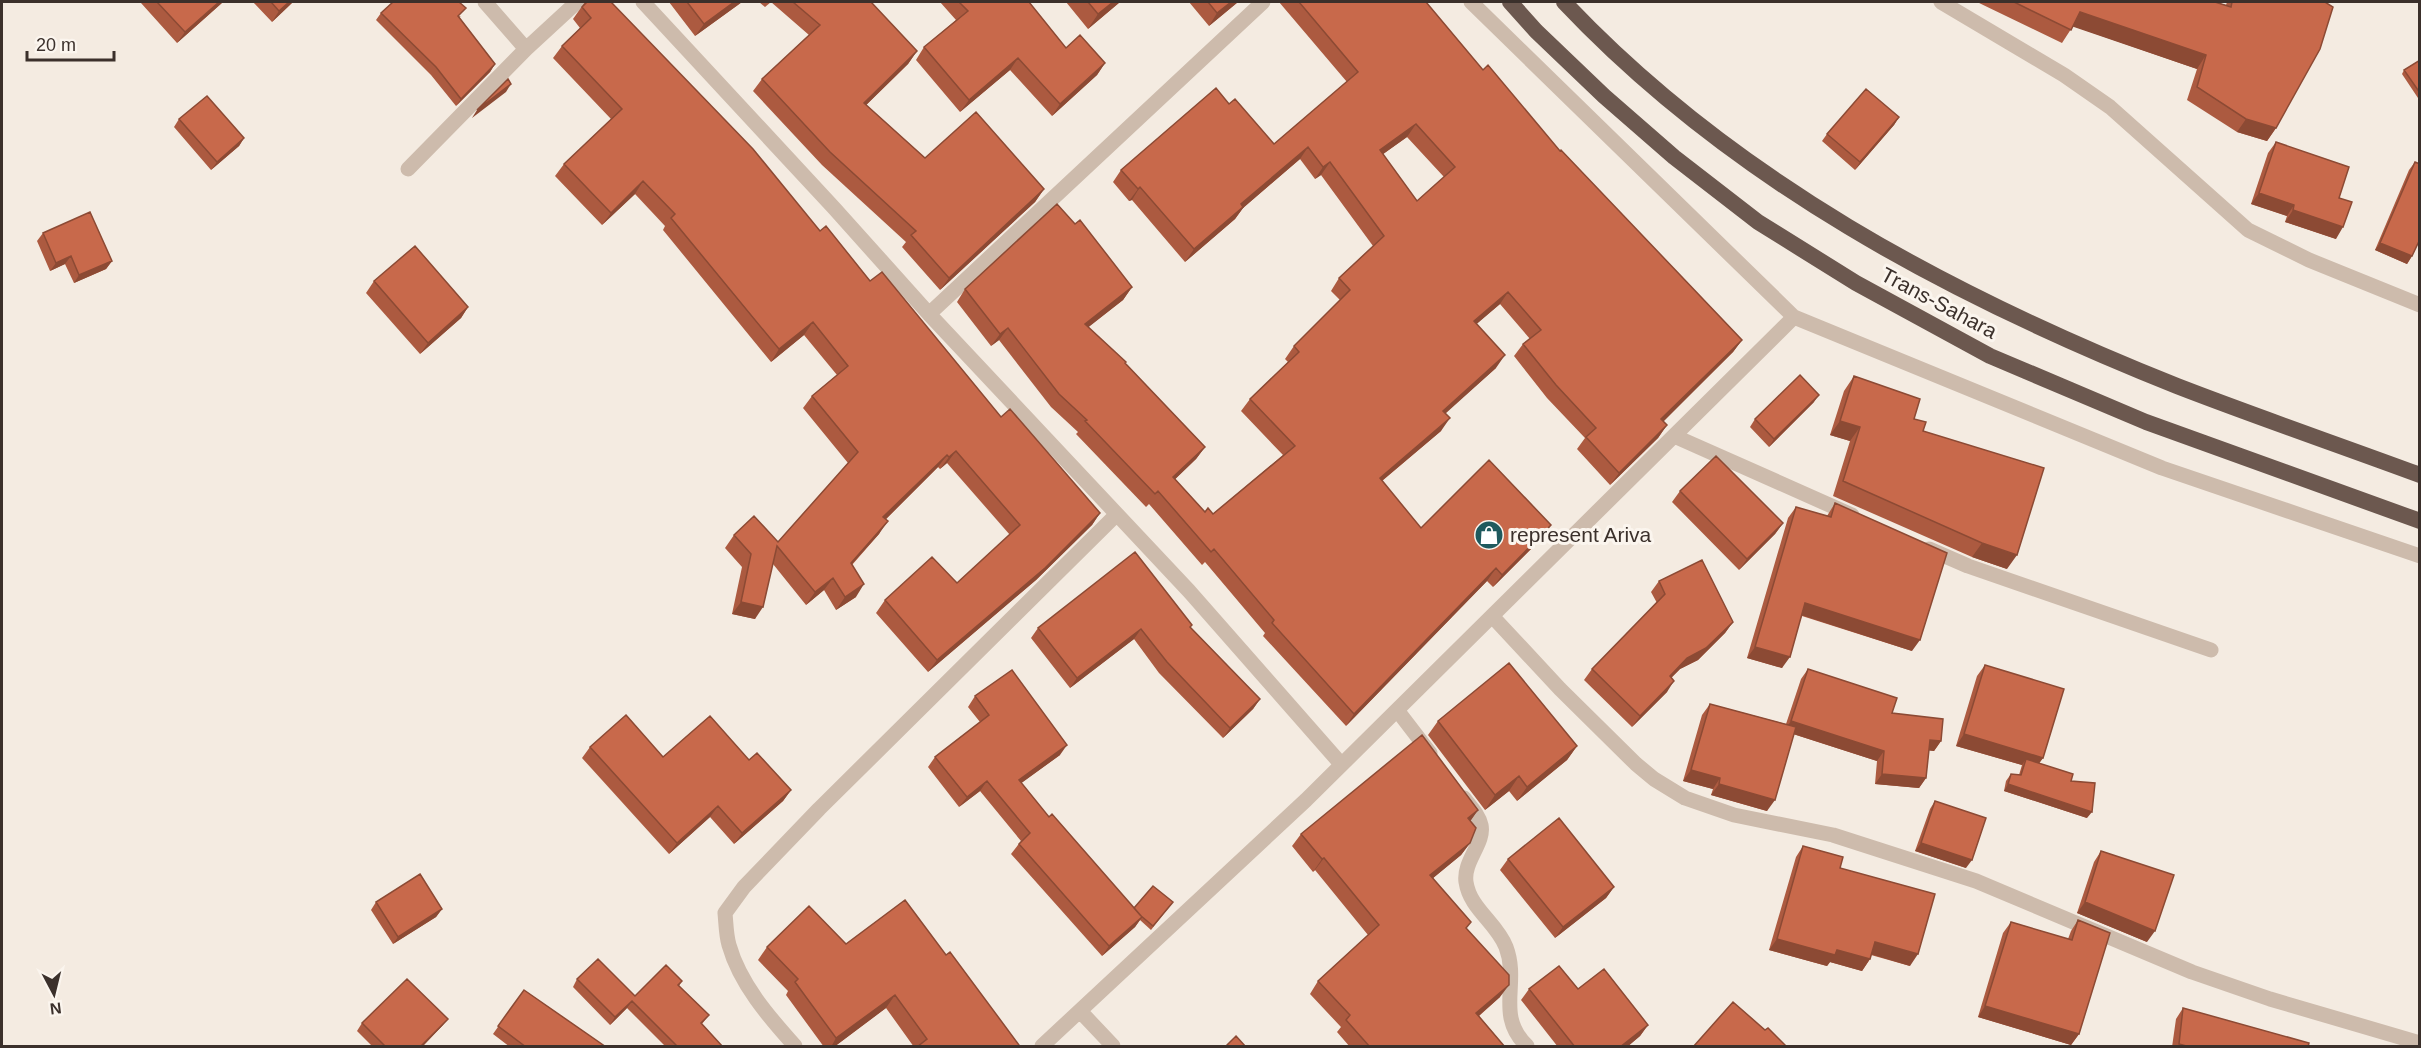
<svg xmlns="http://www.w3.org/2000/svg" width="2421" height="1048" viewBox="0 0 2421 1048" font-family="Helvetica,sans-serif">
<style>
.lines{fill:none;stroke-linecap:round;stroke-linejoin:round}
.minor{stroke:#cdbbac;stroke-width:15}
.trunk{stroke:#6c584f;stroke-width:16}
.wall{fill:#ac5a40;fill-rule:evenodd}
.shaded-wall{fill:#8c4a34}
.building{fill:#c8694b;stroke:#8c4a34;stroke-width:1.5;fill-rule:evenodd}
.labels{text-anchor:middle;stroke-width:6;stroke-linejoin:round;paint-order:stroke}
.street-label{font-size:21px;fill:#3b302b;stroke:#fbf5ee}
.poi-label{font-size:21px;fill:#3b302b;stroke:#fbf5ee;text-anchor:start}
</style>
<rect width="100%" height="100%" fill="#f4ebe1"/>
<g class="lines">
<path class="minor" d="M 485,2 L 526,49
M 643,2 L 834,208 L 929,314 L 1189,591 L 1341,764
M 1941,2 L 2064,75 L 2110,107 L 2248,230 L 2309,260 L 2420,305
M 408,169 L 526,49 L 577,2
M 929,314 L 1263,2
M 1794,317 L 2162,468 L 2420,556
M 1674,436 L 1852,515
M 1929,549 L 1968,566 L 2211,650
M 1492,616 L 1560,689 L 1636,764 L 1654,779 L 1685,798 L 1734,815 L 1833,835 L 1976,881 L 2192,972 L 2270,999 L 2420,1043
M 1397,710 L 1430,753
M 1464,798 C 1470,806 1479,815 1481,825 C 1485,843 1463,861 1466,882 C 1470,909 1496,922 1506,947 C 1520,984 1495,1015 1527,1046
M 1080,1011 L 1113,1046
M 795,1046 C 769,1017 740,984 729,945 C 726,935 726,923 725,913 L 744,887 L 819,809 L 1116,515
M 1042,1046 L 1306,800 L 1794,317 L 1471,2"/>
<path class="trunk" d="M 1510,2 L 1536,31 L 1604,96 L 1674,157 L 1758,222 L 1856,283 L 1990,356 L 2146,422 L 2420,521
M 1564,2 C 1732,180 1951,296 2177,386 C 2257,417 2339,445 2420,475"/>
</g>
<path class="wall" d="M 142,2 L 223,2 L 177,43 L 141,3 Z
M 253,2 L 293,2 L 272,22 Z
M 585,2 L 611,2 L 820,231 L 1001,417 L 1100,513 L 1092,525 L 1036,580 L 928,672 L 876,613 L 885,600 L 957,583 L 1010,535 L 947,463 L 940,469 L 938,467 L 886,519 L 879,534 L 852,565 L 856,597 L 836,610 L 824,590 L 806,605 L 773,564 L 755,619 L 732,614 L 742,567 L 725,548 L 734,535 L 778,542 L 848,463 L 803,408 L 812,396 L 837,375 L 804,335 L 771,362 L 663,230 L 665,226 L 635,194 L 602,225 L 555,176 L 564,164 L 611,119 L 553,58 L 562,46 L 580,28 L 573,19 Z
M 669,2 L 742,2 L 695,36 Z
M 759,2 L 871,2 L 917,51 L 908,64 L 866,105 L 925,158 L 1044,189 L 1035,202 L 940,290 L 902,247 L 906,242 L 822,165 L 753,91 L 762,79 L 809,35 L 771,2 L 765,7 Z
M 940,2 L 1029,2 L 1066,48 L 1105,63 L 1097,75 L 1052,116 L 1010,70 L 960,112 L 916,60 L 924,47 L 956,20 Z
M 1066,2 L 1120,2 L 1088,29 Z
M 1189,2 L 1238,2 L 1209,26 Z
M 1279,2 L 1426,2 L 1483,70 L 1560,151 L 1742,340 L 1733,352 L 1663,421 L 1667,425 L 1658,438 L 1610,485 L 1577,449 L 1585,438 L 1547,398 L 1514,356 L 1523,344 L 1530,339 L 1500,304 L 1476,324 L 1496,368 L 1445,413 L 1441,431 L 1382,481 L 1421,528 L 1551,525 L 1542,538 L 1493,587 L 1487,581 L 1346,726 L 1263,636 L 1265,633 L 1205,562 L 1202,565 L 1149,504 L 1146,507 L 1076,434 L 1078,432 L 1051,407 L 999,340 L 991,346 L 957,302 L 965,289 L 1075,224 L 1132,287 L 1123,300 L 1088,327 L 1125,363 L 1205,447 L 1196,459 L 1175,479 L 1205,512 L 1213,514 L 1283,455 L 1241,411 L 1250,399 L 1288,362 L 1285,359 L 1294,346 L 1340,300 L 1331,291 L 1339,278 L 1373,246 L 1321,175 L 1315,179 L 1300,159 L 1243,208 L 1235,219 L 1185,262 L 1132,200 L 1129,201 L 1113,182 L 1121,170 L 1229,104 L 1274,144 L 1347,82 ZM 1407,137 L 1444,177 L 1417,201 L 1383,154 Z
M 1977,2 L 2215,2 L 2226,5 L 2227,2 L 2325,2 L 2276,128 L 2267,141 L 2237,132 L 2187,100 L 2197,69 L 2073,26 L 2062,43 Z
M 381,13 L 461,16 L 459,17 L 495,64 L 490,72 L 456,106 L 431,75 L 376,20 Z
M 2420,60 L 2420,101 L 2402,74 L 2404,70 Z
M 1899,117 L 1894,125 L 1855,170 L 1822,141 L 1827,134 Z
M 179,119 L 244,138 L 239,146 L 211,170 L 174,127 Z
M 2276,142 L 2339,198 L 2336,239 L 2285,222 L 2287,216 L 2251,204 L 2268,153 Z
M 2415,162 L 2412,256 L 2407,264 L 2375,250 L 2409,170 Z
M 43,233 L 112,261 L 106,269 L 74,283 L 65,264 L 50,271 L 37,241 Z
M 374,281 L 468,307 L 461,318 L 420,354 L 366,293 Z
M 1854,376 L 1914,419 L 1923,431 L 2007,569 L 1972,557 L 1833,496 L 1850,441 L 1830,435 L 1844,391 Z
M 1814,402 L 1769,447 L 1750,427 L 1755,419 Z
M 1680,491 L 1783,523 L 1775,534 L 1739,570 L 1672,502 Z
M 1835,503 L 1912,651 L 1802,616 L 1782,668 L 1747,658 L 1788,518 L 1796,507 L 1827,516 Z
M 1659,581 L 1733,622 L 1725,633 L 1698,660 L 1680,669 L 1671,678 L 1667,692 L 1632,727 L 1584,680 L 1592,669 L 1657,603 L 1651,592 Z
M 1038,628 L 1191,628 L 1260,699 L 1253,709 L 1223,738 L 1159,673 L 1134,639 L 1070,688 L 1031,638 Z
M 1985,665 L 2043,758 L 2039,763 L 2071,781 L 2087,818 L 2004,791 L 2006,781 L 2011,774 L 2019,775 L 2022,765 L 1956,746 L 1977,676 Z
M 1808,669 L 1892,713 L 1941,741 L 1934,751 L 1929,750 L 1926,778 L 1919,788 L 1875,784 L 1877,761 L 1793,734 L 1767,811 L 1711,795 L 1713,789 L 1683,781 L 1702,715 L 1710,704 L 1786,724 L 1801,679 Z
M 975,696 L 1060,755 L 1021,783 L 1049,817 L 1134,908 L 1173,902 L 1151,930 L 1140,920 L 1135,927 L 1102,956 L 1011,854 L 1021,841 L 980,791 L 959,807 L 928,767 L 935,757 L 980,722 L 968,707 Z
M 1438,721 L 1577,746 L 1567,760 L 1517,801 L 1509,791 L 1485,810 L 1428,735 Z
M 590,747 L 663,757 L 791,790 L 783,801 L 734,844 L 710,817 L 669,854 L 582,758 Z
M 1935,801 L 1966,868 L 1915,851 L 1930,809 Z
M 1478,810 L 1470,821 L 1470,843 L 1461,855 L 1433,878 L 1467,929 L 1500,997 L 1479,1016 L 1505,1047 L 1350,1047 L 1337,1032 L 1341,1027 L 1310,994 L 1318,981 L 1368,935 L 1315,870 L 1313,872 L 1292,846 L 1301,834 Z
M 1803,846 L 1840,868 L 1910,966 L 1871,955 L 1870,959 L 1862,971 L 1830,962 L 1827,966 L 1769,950 L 1796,857 Z
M 2101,851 L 2147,942 L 2077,913 L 2094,862 Z
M 1508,859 L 1614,887 L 1606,898 L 1555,938 L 1500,870 Z
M 376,902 L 442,909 L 436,917 L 393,944 L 371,910 Z
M 2078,920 L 2079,1034 L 2071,1045 L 1978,1017 L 2003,933 L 2011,922 L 2068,939 L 2071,931 Z
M 846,944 L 946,955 L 1019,1045 L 1018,1047 L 914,1047 L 886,1008 L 834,1047 L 824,1047 L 786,995 L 788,991 L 758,960 L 767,947 Z
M 577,979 L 635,996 L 682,981 L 679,986 L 709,1015 L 702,1024 L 723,1047 L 666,1047 L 627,1008 L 610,1025 L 573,987 Z
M 1529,989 L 1578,989 L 1648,1025 L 1640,1036 L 1627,1047 L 1558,1047 L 1521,1000 Z
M 524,990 L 606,1047 L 510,1047 L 493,1034 Z
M 2183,1008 L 2308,1047 L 2172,1047 L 2176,1019 Z
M 448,1019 L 442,1026 L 422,1047 L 373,1047 L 357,1031 L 362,1023 Z"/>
<path class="shaded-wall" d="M 219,2 L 223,2 L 177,43 L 185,32 Z
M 289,2 L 293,2 L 272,22 L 279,11 Z
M 734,2 L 742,2 L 695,36 L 704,24 Z
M 1113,2 L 1120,2 L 1088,29 L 1098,14 Z
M 1231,2 L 1238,2 L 1209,26 L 1217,13 Z
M 2080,12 L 2206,55 L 2197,69 L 2071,26 Z
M 917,51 L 908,64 L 855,116 L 864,103 Z
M 1018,58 L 1010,70 L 960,112 L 969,100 Z
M 1105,63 L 1097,75 L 1052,116 L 1060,104 Z
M 495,64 L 490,72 L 456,106 L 461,99 Z
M 511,84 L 506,92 L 472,118 L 477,110 Z
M 1899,117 L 1894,125 L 1855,170 L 1860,162 Z
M 2246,119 L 2276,128 L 2267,141 L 2237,132 Z
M 1416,124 L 1407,137 L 1372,162 L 1380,150 Z
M 244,138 L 239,146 L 211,170 L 217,162 Z
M 1308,147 L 1300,159 L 1243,208 L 1235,219 L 1185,262 L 1194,249 L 1241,204 Z
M 1330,162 L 1321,175 L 1315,179 L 1323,167 Z
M 643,181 L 635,194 L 602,225 L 611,213 Z
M 1140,187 L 1132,200 L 1129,201 L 1138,189 Z
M 1044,189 L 1035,202 L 940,290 L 949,278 Z
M 2259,193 L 2294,205 L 2287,216 L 2251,204 Z
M 2293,210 L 2343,227 L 2336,239 L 2285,222 Z
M 2380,243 L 2412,256 L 2407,264 L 2375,250 Z
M 71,256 L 65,264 L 50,271 L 56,263 Z
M 112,261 L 106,269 L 74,283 L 79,275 Z
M 1132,287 L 1123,300 L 1076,337 L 1085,324 Z
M 1508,292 L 1500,304 L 1465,334 L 1474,321 Z
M 468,307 L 461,318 L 420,354 L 428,343 Z
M 813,322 L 804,335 L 771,362 L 779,349 Z
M 1008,328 L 999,340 L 991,346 L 1000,334 Z
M 1742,340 L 1733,352 L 1653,432 L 1661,419 Z
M 1505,355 L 1496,368 L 1435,423 L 1443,411 Z
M 1819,395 L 1814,402 L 1769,447 L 1774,439 Z
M 1450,418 L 1441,431 L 1371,490 L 1380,478 Z
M 1840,421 L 1860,427 L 1850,441 L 1830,435 Z
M 1667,425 L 1658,438 L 1610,485 L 1619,473 Z
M 1205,447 L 1196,459 L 1165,489 L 1173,477 Z
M 956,451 L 947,463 L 940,469 L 949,457 Z
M 947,455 L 938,467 L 875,530 L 883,517 Z
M 1100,513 L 1092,525 L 1036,580 L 928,672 L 937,660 Z
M 888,521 L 879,534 L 842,575 L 851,563 Z
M 1783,523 L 1775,534 L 1739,570 L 1747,559 Z
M 1551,525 L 1542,538 L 1493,587 L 1502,575 Z
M 1982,543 L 2017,555 L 2007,569 L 1972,557 Z
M 1496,568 L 1487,581 L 1346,726 L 1354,714 Z
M 833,578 L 824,590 L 806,605 L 815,592 Z
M 864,584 L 856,597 L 836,610 L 845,597 Z
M 741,602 L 763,607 L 755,619 L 732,614 Z
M 1805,603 L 1920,640 L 1912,651 L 1798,614 Z
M 1733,622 L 1725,633 L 1698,660 L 1680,669 L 1662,687 L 1670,676 L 1687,658 Z
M 1141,629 L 1134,639 L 1070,688 L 1077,678 Z
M 1755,647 L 1790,657 L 1782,668 L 1747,658 Z
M 1674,681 L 1667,692 L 1632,727 L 1640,716 Z
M 1260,699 L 1253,709 L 1223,738 L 1230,728 Z
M 1791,721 L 1884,751 L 1877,761 L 1784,731 Z
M 1964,734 L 2043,758 L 2035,769 L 2026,759 L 2022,765 L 1956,746 Z
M 1930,740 L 1941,741 L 1934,751 L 1923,750 Z
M 1067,745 L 1060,755 L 1012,790 L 1019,780 Z
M 1577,746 L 1567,760 L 1517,801 L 1527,787 Z
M 1691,770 L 1720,778 L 1713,789 L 1683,781 Z
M 1882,774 L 1926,778 L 1919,788 L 1875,784 Z
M 1519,776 L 1509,791 L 1485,810 L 1495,795 Z
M 987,781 L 980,791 L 959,807 L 967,797 Z
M 1719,784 L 1775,800 L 1767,811 L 1711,795 Z
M 2008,784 L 2092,812 L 2087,818 L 2004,791 Z
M 791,790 L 783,801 L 734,844 L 742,833 Z
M 718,806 L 710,817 L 669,854 L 677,843 Z
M 1478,810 L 1469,823 L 1468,818 Z
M 1470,843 L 1461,855 L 1421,888 L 1430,875 Z
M 1921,843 L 1972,860 L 1966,868 L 1915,851 Z
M 1324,858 L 1315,870 L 1313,872 L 1322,859 Z
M 1614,887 L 1606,898 L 1555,938 L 1563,927 Z
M 2085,902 L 2155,931 L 2147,942 L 2077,913 Z
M 442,909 L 436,917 L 393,944 L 398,937 Z
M 1142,917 L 1135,927 L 1102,956 L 1109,946 Z
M 1777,939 L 1837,950 L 1870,959 L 1862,971 L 1830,962 L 1827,966 L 1769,950 Z
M 1875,942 L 1918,954 L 1910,966 L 1867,953 Z
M 1509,985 L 1500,997 L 1467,1026 L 1476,1013 Z
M 895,995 L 886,1008 L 834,1047 L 831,1047 L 836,1038 Z
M 632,1001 L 627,1008 L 610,1025 L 615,1017 Z
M 1985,1006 L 2079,1034 L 2071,1045 L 1978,1017 Z
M 448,1019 L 442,1026 L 422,1047 L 420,1047 Z
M 1648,1025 L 1640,1036 L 1627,1047 L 1620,1047 Z"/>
<path class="building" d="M 157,2 L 219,2 L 185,32 Z
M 271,2 L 289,2 L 279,11 Z
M 393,2 L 459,2 L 466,8 L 458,16 L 495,64 L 461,99 L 436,67 L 381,13 Z
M 587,2 L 611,2 L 753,149 L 820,231 L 826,226 L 870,281 L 882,272 L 1001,417 L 1010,409 L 1100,513 L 1045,568 L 937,660 L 885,600 L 932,557 L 957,583 L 1020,525 L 956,451 L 949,457 L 947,455 L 883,517 L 888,521 L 851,563 L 864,584 L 845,597 L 833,578 L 815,592 L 777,546 L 763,607 L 741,602 L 751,554 L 734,535 L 754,516 L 778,542 L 858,452 L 812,396 L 848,366 L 813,322 L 779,349 L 671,218 L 675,214 L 643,181 L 611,213 L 564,164 L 622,109 L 562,46 L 591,18 L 582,7 Z
M 687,2 L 734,2 L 704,24 Z
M 793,2 L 871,2 L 917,51 L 864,103 L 925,158 L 976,112 L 1044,189 L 949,278 L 911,235 L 916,231 L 830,152 L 762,79 L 820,25 Z
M 959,2 L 1029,2 L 1066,48 L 1080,35 L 1105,63 L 1060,104 L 1018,58 L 969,100 L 924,47 L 968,11 Z
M 1088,2 L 1113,2 L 1098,14 Z
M 1208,2 L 1231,2 L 1217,13 Z
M 1299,2 L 1426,2 L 1483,70 L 1488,65 L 1560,151 L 1561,150 L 1742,340 L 1661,419 L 1667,425 L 1619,473 L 1586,437 L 1596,428 L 1556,385 L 1523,344 L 1541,330 L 1508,292 L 1474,321 L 1505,355 L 1443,411 L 1450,418 L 1380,478 L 1421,528 L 1489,460 L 1551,525 L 1502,575 L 1496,568 L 1354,714 L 1272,623 L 1274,620 L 1214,549 L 1211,552 L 1158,491 L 1155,494 L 1085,421 L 1087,420 L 1059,394 L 1008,328 L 1000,334 L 965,289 L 1057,204 L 1075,224 L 1080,220 L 1132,287 L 1085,324 L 1126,362 L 1125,363 L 1205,447 L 1173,477 L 1205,512 L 1208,508 L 1213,514 L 1295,446 L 1250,399 L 1299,352 L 1294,346 L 1350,290 L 1339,278 L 1384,236 L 1330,162 L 1323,167 L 1308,147 L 1241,204 L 1243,207 L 1194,249 L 1140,187 L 1138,189 L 1121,170 L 1216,88 L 1229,104 L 1235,99 L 1274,144 L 1358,72 ZM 1416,124 L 1455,167 L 1417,201 L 1380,150 Z
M 2014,2 L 2215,2 L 2231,7 L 2232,2 L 2325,2 L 2333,7 L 2320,49 L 2276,128 L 2246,119 L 2197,87 L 2206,55 L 2080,12 L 2071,30 Z
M 2420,60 L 2420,93 L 2404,70 Z
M 508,79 L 511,84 L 477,110 Z
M 1866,89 L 1899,117 L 1860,162 L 1827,134 Z
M 207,96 L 244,138 L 217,162 L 179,119 Z
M 2276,142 L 2349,167 L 2339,198 L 2352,202 L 2343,227 L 2293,210 L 2294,205 L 2259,193 Z
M 2415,162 L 2420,164 L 2420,239 L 2412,256 L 2380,243 Z
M 90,212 L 112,261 L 79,275 L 71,256 L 56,263 L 43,233 Z
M 415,246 L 468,307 L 428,343 L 374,281 Z
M 1800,375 L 1819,395 L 1774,439 L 1755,419 Z
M 1854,376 L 1920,399 L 1914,419 L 1926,422 L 1923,431 L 2044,468 L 2017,555 L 1982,543 L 1843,481 L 1860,427 L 1840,421 Z
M 1716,456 L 1783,523 L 1747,559 L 1680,491 Z
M 1835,503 L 1947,553 L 1920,640 L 1805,603 L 1790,657 L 1755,647 L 1796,507 L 1831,517 Z
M 1135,552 L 1192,625 L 1190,627 L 1260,699 L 1230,728 L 1167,662 L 1141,629 L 1077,678 L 1038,628 Z
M 1702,560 L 1733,622 L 1706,648 L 1687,658 L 1670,676 L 1674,681 L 1640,716 L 1592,669 L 1665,594 L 1659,581 Z
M 1509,663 L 1577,746 L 1527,787 L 1519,776 L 1495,795 L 1438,721 Z
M 1985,665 L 2064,689 L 2043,758 L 1964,734 Z
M 1808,669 L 1897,698 L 1892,713 L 1943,719 L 1941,741 L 1930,740 L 1926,778 L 1882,774 L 1884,751 L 1791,721 Z
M 1012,670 L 1067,745 L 1019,780 L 1049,817 L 1052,814 L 1142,917 L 1109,946 L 1019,844 L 1030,833 L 987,781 L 967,797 L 935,757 L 989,715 L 975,696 Z
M 1710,704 L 1796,727 L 1775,800 L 1719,784 L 1720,778 L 1691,770 Z
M 626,715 L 663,757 L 710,716 L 749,760 L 757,753 L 791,790 L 742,833 L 718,806 L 677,843 L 590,747 Z
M 1422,735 L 1478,810 L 1468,818 L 1476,828 L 1470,843 L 1430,875 L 1471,922 L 1466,928 L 1509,975 L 1509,985 L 1476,1013 L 1505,1047 L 1370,1047 L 1346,1020 L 1350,1015 L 1318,981 L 1379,925 L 1324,858 L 1322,859 L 1301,834 Z
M 2026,759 L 2073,774 L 2071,781 L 2095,783 L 2092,812 L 2008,784 L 2011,774 L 2021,775 Z
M 1935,801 L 1986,818 L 1972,860 L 1921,843 Z
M 1559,818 L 1614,887 L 1563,927 L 1508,859 Z
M 1803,846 L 1843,857 L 1840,868 L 1935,894 L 1918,954 L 1875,942 L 1870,959 L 1837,950 L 1835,955 L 1777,939 Z
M 2101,851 L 2174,875 L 2155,931 L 2085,902 Z
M 420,874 L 442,909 L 398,937 L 376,902 Z
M 1153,886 L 1173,902 L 1153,926 L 1140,915 L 1134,908 Z
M 905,900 L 946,955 L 950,952 L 1019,1045 L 1016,1047 L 917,1047 L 927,1039 L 895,995 L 836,1038 L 795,982 L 798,979 L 767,947 L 809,906 L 846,944 Z
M 2078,920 L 2110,933 L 2079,1034 L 1985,1006 L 2011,922 L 2072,940 Z
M 598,959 L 635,996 L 666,965 L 682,981 L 678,985 L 709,1015 L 701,1023 L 723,1047 L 678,1047 L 632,1001 L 615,1017 L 577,979 Z
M 1559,966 L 1578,989 L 1604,969 L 1648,1025 L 1620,1047 L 1575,1047 L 1529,989 Z
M 407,979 L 448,1019 L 420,1047 L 386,1047 L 362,1023 Z
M 524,990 L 606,1047 L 526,1047 L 498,1026 Z
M 1733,1002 L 1765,1030 L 1768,1028 L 1787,1047 L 1693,1047 Z
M 2183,1008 L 2309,1043 L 2308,1047 L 2190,1047 L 2179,1044 Z
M 1236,1036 L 1246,1047 L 1225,1047 Z"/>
<defs>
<g id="shop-disc" transform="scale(1.5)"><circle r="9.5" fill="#1f5a5e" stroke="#fbf5ee"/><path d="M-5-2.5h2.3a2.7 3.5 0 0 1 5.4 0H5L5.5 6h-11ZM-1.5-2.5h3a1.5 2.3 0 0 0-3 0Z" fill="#fff"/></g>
</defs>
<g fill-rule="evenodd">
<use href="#shop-disc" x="1489" y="535"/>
</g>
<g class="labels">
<g class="street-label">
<text transform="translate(1939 303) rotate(28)" y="7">Trans-Sahara</text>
</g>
<g class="poi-label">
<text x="1510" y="542">represent Ariva</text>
</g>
</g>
<rect width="2421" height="1048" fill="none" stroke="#3b302b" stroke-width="6"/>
<g transform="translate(54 994) rotate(173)" stroke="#fbf5ee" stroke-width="4.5" paint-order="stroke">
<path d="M0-4.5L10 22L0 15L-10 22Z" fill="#3b302b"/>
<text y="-9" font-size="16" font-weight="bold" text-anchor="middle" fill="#3b302b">N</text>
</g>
<path d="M27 51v9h87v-9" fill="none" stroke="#3b302b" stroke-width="3"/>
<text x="36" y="51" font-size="18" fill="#3b302b" stroke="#fbf5ee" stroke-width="4.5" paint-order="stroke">20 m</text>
</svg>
